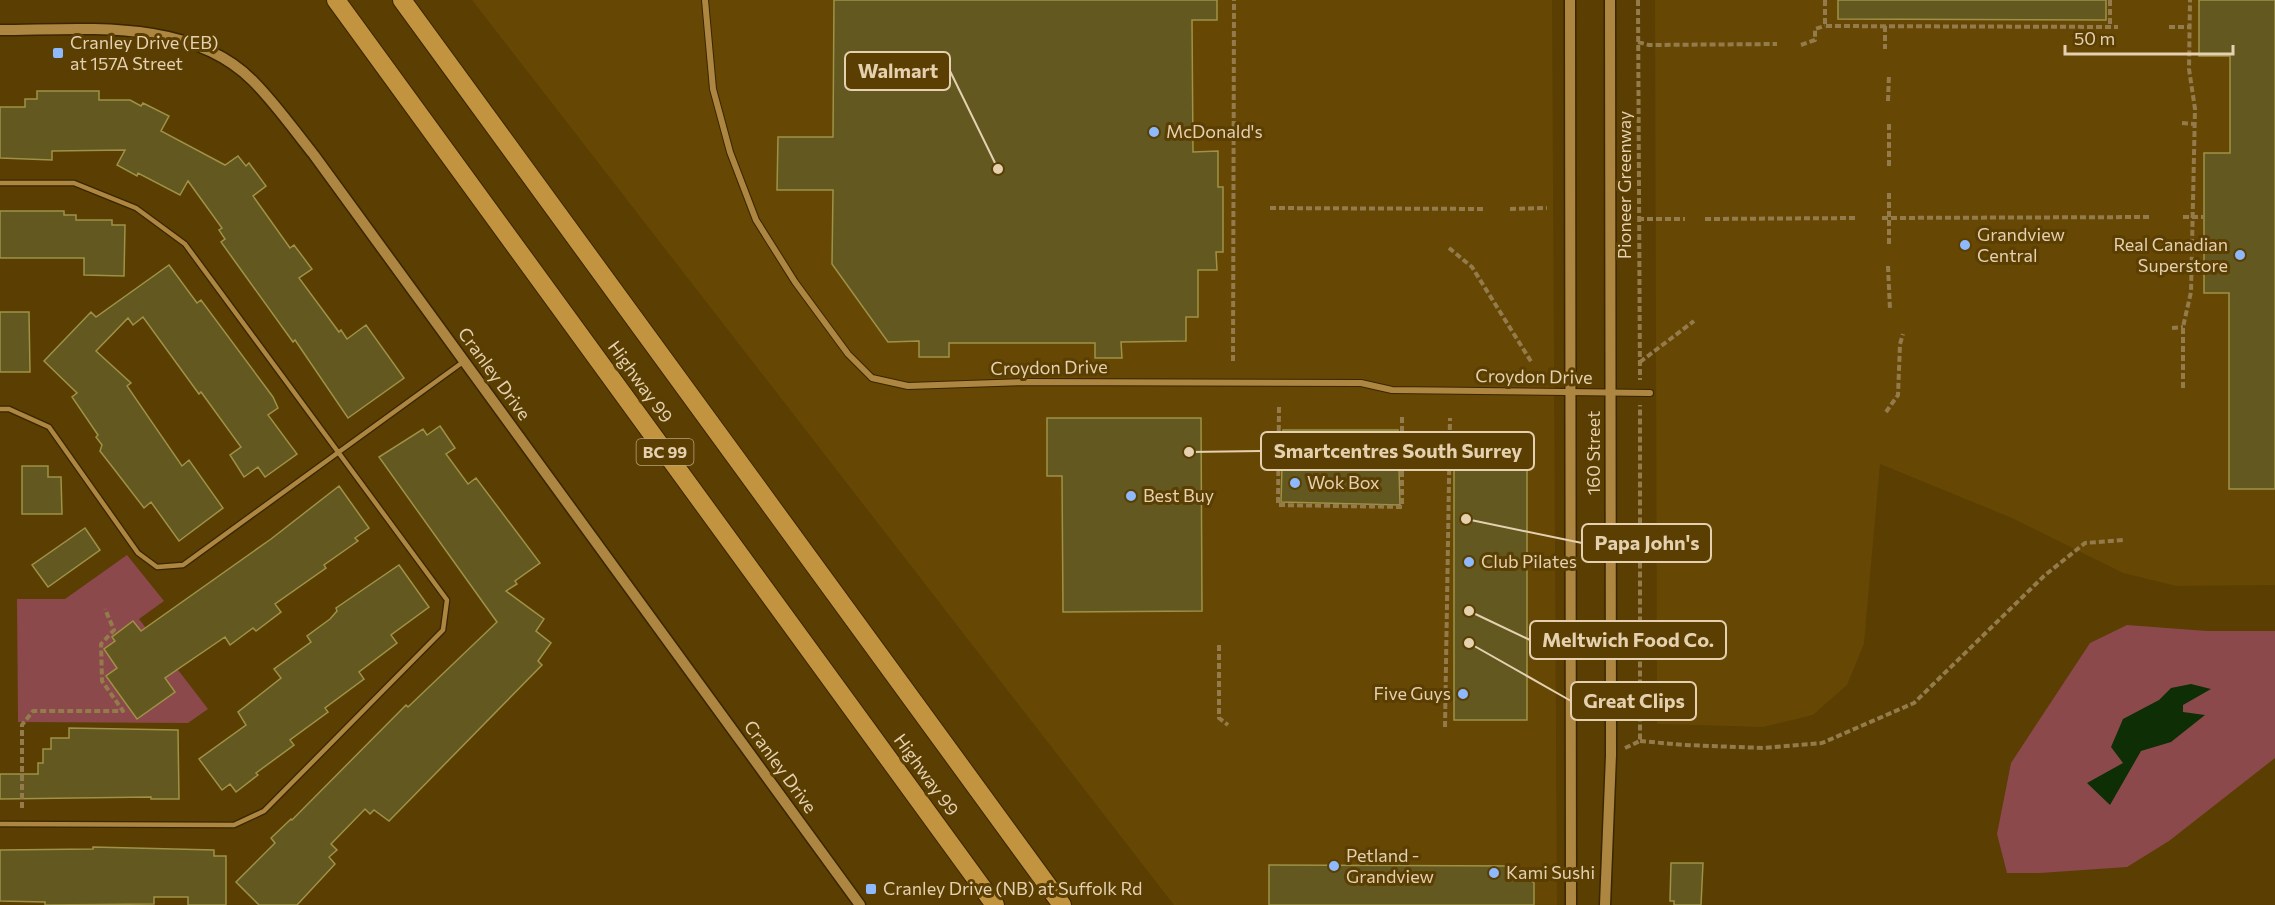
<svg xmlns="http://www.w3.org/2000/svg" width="2275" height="905" viewBox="0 0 2275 905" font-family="Commissioner,sans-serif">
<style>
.built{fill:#664704}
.green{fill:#8b494b}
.water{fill:#0e2e05}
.building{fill:#625820;stroke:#9f9246;stroke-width:1.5}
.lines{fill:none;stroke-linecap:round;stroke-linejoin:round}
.service-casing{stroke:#3a2600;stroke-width:7}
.minor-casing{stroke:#3a2600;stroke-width:8}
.tertiary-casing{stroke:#3a2600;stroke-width:13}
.motorway-casing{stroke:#3a2600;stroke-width:20}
.path{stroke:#947b4b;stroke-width:4;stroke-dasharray:6 3;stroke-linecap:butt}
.service{stroke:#ad8642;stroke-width:4.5}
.minor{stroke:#ad8642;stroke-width:6}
.tertiary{stroke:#ad8642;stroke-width:10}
.motorway{stroke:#c3943f;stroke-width:18}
.poi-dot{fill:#8eb9fc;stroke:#5a3e02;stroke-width:2}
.labels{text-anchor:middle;stroke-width:6;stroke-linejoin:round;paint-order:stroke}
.shield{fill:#5a3e02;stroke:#bba57c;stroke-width:1.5}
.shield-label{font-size:16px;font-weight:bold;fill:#e5d1b0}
.poi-label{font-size:18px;fill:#e5d1b0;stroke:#5a3e02;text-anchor:start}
.street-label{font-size:18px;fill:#e5d1b0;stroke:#5a3e02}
.leader{fill:none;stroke:#e5d1b0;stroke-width:2}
.callout-dot{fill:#e5d1b0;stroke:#5a3e02;stroke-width:2}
.callout{fill:#5a3e02;stroke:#e5d1b0;stroke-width:2}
.callout-label{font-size:20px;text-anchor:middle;font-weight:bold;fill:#e5d1b0}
</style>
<rect width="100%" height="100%" fill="#5a3e02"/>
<path class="built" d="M 472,0 L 1552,0 L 1557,905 L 1174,905 Z
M 1655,0 L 2275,0 L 2275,585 L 2176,586 L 2123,573 L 2012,518 L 1880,464 L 1864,644 L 1847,685 L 1813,715 L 1763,727 L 1657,724 Z"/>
<path class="green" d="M 127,555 L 164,601 L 139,619 L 208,709 L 188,723 L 18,722 L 17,599 L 65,599 Z
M 2127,625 L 2207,631 L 2275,631 L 2275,758 L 2169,841 L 2127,867 L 2040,873 L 2007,873 L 1997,834 L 2011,763 L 2090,643 Z"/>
<path class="water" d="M 2191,684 L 2211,689 L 2183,705 L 2183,712 L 2205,715 L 2171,742 L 2141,751 L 2110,805 L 2087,783 L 2123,763 L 2111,747 L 2123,719 L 2159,700 L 2171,688 Z"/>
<path class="building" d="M 834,0 L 1217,0 L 1217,20 L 1192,20 L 1193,152 L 1218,151 L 1218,187 L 1223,187 L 1223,252 L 1216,252 L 1217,270 L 1198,270 L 1198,317 L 1186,317 L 1186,341 L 1121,342 L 1122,358 L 1095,358 L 1095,343 L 949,343 L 949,357 L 919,357 L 919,341 L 888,342 L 832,264 L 833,190 L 777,190 L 778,137 L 833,137 Z
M 1838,0 L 2106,0 L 2106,20 L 1838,19 Z
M 2199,0 L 2275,0 L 2275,489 L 2229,489 L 2229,293 L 2204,293 L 2204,153 L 2230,153 L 2230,56 L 2199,56 Z
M 37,91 L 99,91 L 99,100 L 130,100 L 141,106 L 143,103 L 169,116 L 161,131 L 225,165 L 238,156 L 246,166 L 249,163 L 266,186 L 253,196 L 290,248 L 294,245 L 312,269 L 299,278 L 339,332 L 341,330 L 347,339 L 366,325 L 404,378 L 348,418 L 295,340 L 293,342 L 221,242 L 225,239 L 219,230 L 222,228 L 188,181 L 180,195 L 138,173 L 137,176 L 117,165 L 125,150 L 52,151 L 52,160 L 0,158 L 0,107 L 25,107 L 25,99 L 37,99 Z
M 0,211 L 64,211 L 64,215 L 76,215 L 76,220 L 112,220 L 112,225 L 125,225 L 124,276 L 84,275 L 84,258 L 0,258 Z
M 169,265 L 197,303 L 201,300 L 273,397 L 278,408 L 268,415 L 297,454 L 265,477 L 258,467 L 244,477 L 230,455 L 241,447 L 201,392 L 199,394 L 143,317 L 133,325 L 128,318 L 96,351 L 131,383 L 127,386 L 182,466 L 189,460 L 223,508 L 179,541 L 151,502 L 144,508 L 114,469 L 100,451 L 102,445 L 96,437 L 98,435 L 72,397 L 77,393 L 44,361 L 91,312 L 96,317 Z
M 0,312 L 29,312 L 30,372 L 0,372 Z
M 1047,418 L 1201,418 L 1202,611 L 1063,612 L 1062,476 L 1047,476 Z
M 440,426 L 455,448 L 446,454 L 468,484 L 476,478 L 540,563 L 515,581 L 517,584 L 506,591 L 544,619 L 536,631 L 551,643 L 538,661 L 542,665 L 389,821 L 374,810 L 370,814 L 365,809 L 331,844 L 337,850 L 329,857 L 335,864 L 297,905 L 259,905 L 236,882 L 275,843 L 271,838 L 291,819 L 292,820 L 406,705 L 408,707 L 497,622 L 379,457 L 423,429 L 427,435 Z
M 1283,430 L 1398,430 L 1400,505 L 1281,502 Z
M 1454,441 L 1521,441 L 1527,448 L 1527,720 L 1454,720 Z
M 22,466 L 48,466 L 48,477 L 61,477 L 62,514 L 22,514 Z
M 339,486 L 369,528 L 355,538 L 358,541 L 324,565 L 326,568 L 275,604 L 281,612 L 256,631 L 253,628 L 230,645 L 225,637 L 165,678 L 175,692 L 137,719 L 106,676 L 117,668 L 104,649 L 115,641 L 112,637 L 133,621 L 141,631 L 271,539 Z
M 85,528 L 100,550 L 48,587 L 32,565 Z
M 399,565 L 429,607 L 391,635 L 397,643 L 359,672 L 364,679 L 325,708 L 328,712 L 290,740 L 294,745 L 256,773 L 258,775 L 236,792 L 230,784 L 222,790 L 199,759 L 246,725 L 238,712 L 281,678 L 274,669 L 311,642 L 307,636 L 330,619 L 337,611 L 336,608 Z
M 69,728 L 178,730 L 179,799 L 151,799 L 151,797 L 0,799 L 0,774 L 38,774 L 38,763 L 43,763 L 43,749 L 51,749 L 51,738 L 69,738 Z
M 93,847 L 214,850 L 214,856 L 226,856 L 226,905 L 188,905 L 188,897 L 154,897 L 154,904 L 45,905 L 45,902 L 0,901 L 0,850 L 93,849 Z
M 1671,863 L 1703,863 L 1701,905 L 1674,905 L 1674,901 L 1670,901 Z
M 1269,865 L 1516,866 L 1534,883 L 1534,905 L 1269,905 Z"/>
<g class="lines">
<g class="service-casing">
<path id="service" d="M 0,183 L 74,183 L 136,208 L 185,244 L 447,600 L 443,630 L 264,811 L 234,825 L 0,824
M 0,409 L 9,409 L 49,427 L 138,553 L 157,567 L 183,565 L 463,362"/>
</g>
<g class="minor-casing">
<path id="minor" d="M 705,0 L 713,89 L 730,152 L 756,220 L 795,282 L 848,354 L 872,378 L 908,386 L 1025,382 L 1361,383 L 1392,390 L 1650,393"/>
</g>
<g class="tertiary-casing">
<path id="tertiary" d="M 1570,0 L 1571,905
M 0,30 C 82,30 190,17 253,81 C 275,103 294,130 314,155 L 860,905
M 1605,905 L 1611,755 L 1610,0"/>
</g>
<g class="motorway-casing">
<path id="motorway" d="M 336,0 L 995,905
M 402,0 L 1062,905"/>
</g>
<path class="path" d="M 1638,0 L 1640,380
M 1825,0 L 1825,26 L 2118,27
M 2110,0 L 2110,27
M 1885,26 L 1885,49
M 2169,27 L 2190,27
M 1638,42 L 1649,45 L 1777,44
M 1801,45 L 1815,40 L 1815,29 L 1825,26
M 1888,101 L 1889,74
M 2182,123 L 2194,124
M 1889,124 L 1889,169
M 1270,208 L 1483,209
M 1510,209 L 1547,208
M 2183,217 L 2204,217
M 1882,218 L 2152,217
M 1638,219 L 1685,219
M 1705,219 L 1857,218
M 1889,244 L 1889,193
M 1449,248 L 1472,267 L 1532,363
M 1888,266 L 1890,310
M 2172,328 L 2183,327
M 1233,361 L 1234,0
M 1640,362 L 1694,321
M 2183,388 L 2183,327 L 2191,292 L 2195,109 L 2189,69 L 2190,0
M 1279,407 L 1278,505 L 1402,507 L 1402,417
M 1886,412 L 1898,395 L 1900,344 L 1903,334
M 1219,645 L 1219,718 L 1228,725
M 1445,727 L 1450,418
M 1640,741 L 1684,745 L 1764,748 L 1822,743 L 1914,703 L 2044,576 L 2085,543 L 2124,540
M 1625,748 L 1640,741 L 1640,405
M 22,808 L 22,725 L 33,711 L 123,711 L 102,681 L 101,644 L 114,630 L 105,609"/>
<use href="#service" class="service"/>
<use href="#minor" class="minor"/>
<use href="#tertiary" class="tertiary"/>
<use href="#motorway" class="motorway"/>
</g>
<g class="poi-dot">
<rect x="52" y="47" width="12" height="12" rx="3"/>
<circle cx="1154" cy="132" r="6"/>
<circle cx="1965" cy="245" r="6"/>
<circle cx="2240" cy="255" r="6"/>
<circle cx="1295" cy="483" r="6"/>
<circle cx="1131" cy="496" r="6"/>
<circle cx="1469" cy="562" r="6"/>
<circle cx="1463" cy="694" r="6"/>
<circle cx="1334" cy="866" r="6"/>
<circle cx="1494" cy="873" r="6"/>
<rect x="865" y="883" width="12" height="12" rx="3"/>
</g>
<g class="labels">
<rect class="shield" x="636.5" y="439" width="57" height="26" rx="4.5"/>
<g class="shield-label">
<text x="665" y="458">BC 99</text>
</g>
<g class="poi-label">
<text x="70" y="49">Cranley Drive (EB)<tspan x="70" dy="21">at 157A Street</tspan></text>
<text x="1166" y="138">McDonald's</text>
<text x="1977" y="241">Grandview<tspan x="1977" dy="21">Central</tspan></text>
<text x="2228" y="251" text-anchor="end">Real Canadian<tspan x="2228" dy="21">Superstore</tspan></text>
<text x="1307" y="489">Wok Box</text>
<text x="1143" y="502">Best Buy</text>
<text x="1481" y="568">Club Pilates</text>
<text x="1451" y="700" text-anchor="end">Five Guys</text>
<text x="1346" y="862">Petland -<tspan x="1346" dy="21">Grandview</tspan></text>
<text x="1506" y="879">Kami Sushi</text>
<text x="883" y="895">Cranley Drive (NB) at Suffolk Rd</text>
</g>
<g class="street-label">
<text transform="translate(1625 185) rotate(-90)" y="6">Pioneer Greenway</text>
<text transform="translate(1049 368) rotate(-1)" y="6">Croydon Drive</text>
<text transform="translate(494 374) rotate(54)" y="6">Cranley Drive</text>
<text transform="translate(1534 377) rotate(1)" y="6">Croydon Drive</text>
<text transform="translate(640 382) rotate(54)" y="6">Highway 99</text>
<text transform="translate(1594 453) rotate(-90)" y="6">160 Street</text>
<text transform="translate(780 767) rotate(54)" y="6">Cranley Drive</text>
<text transform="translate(926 775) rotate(54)" y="6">Highway 99</text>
</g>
</g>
<path class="leader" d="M998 169L950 71M1189 452L1261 451M1466 519L1582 543M1469 611L1530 640M1469 643L1571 701"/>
<g class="callout-dot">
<circle cx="998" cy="169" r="6"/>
<circle cx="1189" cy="452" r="6"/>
<circle cx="1466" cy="519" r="6"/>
<circle cx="1469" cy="611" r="6"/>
<circle cx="1469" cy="643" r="6"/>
</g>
<g class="callout">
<rect x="845" y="52" width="105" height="38" rx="6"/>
<rect x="1261" y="432" width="273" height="38" rx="6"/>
<rect x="1582" y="524" width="129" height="38" rx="6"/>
<rect x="1530" y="621" width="196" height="38" rx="6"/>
<rect x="1571" y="682" width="125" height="38" rx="6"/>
</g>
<g class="callout-label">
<text x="898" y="78">Walmart</text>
<text x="1398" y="458">Smartcentres South Surrey</text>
<text x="1647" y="550">Papa John's</text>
<text x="1628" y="647">Meltwich Food Co.</text>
<text x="1634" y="708">Great Clips</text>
</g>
<path d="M2065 45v9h168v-9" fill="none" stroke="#e5d1b0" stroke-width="3"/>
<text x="2074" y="45" font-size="18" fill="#e5d1b0" stroke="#5a3e02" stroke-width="4.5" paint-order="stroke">50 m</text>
</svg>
